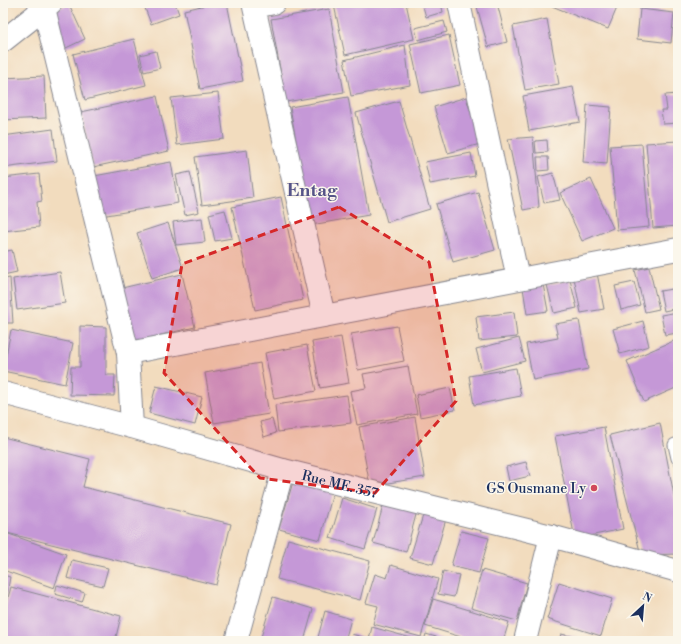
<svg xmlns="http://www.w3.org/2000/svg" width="681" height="644" viewBox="0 0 681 644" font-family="'Libre Bodoni',serif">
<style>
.building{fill:#c598d7}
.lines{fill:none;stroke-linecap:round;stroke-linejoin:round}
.service-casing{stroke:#86868e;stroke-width:15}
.minor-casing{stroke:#86868e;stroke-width:24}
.service{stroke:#fff;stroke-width:13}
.minor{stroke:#fff;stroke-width:22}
.marked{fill:#d62828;fill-opacity:0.2;stroke:#d62828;stroke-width:3;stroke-dasharray:8 5;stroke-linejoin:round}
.poi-dot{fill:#d1495b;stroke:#fbf7ec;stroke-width:1.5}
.labels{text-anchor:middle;stroke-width:3;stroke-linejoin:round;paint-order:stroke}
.street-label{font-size:14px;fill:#1b2f5e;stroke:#fbf7ec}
.poi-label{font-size:14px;fill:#1b2f5e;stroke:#fbf7ec;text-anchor:end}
.district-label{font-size:18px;font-weight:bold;fill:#565488;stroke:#fbf7ec}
</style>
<rect width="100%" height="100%" fill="#fbf7ec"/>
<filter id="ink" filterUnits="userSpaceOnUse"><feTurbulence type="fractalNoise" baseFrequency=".025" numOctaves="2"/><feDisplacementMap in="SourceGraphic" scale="8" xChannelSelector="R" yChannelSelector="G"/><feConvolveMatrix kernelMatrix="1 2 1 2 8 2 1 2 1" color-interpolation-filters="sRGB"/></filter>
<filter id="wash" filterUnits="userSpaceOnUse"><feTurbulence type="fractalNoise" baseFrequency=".012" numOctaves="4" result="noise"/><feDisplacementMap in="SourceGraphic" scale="16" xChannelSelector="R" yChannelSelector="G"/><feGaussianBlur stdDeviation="0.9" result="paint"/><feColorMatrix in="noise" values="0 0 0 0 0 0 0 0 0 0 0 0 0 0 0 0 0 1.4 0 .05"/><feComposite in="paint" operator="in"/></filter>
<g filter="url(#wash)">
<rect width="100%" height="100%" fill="#f2dcbe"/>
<g id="blocks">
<path class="building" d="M 143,3 L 175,3 L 179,14 L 151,24 Z
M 215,3 L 227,3 L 243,81 L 200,89 L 184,10 Z
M 341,3 L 406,3 L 414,39 L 345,55 L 334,5 Z
M 422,3 L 441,3 L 443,12 L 426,17 Z
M 476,3 L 497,3 L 507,42 L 488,47 Z
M 554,3 L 619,3 L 608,29 L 552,6 Z
M 69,4 L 85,39 L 66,48 L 50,12 Z
M 329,9 L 344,92 L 286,102 L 271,19 Z
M 640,9 L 674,13 L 671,43 L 637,39 Z
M 547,19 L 559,84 L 525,90 L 513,26 Z
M 444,21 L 447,32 L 418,40 L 415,28 Z
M 449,35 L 460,85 L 421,93 L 410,44 Z
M 134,39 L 146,85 L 85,100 L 73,54 Z
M 405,45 L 410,85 L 351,96 L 344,60 Z
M 156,51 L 160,68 L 144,72 L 140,55 Z
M 44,76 L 46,118 L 3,120 L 3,78 Z
M 573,87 L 580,122 L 529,131 L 523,96 Z
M 218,93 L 224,139 L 177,145 L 171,98 Z
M 678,94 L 678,123 L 663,124 L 661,110 L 667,110 L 665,95 Z
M 157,96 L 169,151 L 93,167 L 81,112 Z
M 348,97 L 369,215 L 311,225 L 290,107 Z
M 466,97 L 480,144 L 448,153 L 434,107 Z
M 399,101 L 430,209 L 387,222 L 356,113 Z
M 587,105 L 611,107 L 607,164 L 583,162 Z
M 53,129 L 57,161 L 3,168 L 3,136 Z
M 533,137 L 539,207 L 523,210 L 508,139 Z
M 547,140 L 548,152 L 536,153 L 535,141 Z
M 678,141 L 678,226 L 653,228 L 646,143 Z
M 642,144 L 649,227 L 617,230 L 610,146 Z
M 247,150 L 253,198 L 202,205 L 195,157 Z
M 471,153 L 475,176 L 430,184 L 425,162 Z
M 537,157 L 548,157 L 549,170 L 538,171 Z
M 171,162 L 178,203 L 101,216 L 94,176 Z
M 190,172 L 199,212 L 185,215 L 176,175 Z
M 553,173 L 560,200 L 544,203 L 538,177 Z
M 39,174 L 42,201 L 37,202 L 39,227 L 3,231 L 3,178 Z
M 591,179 L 613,228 L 582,241 L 560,193 Z
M 478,192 L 495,250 L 453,262 L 436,204 Z
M 281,197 L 303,300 L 255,310 L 232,207 Z
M 225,210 L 232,238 L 215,241 L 209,214 Z
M 202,218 L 205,242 L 176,245 L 173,222 Z
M 168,223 L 183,268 L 152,278 L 137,233 Z
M 12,250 L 17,272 L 3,275 L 3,252 Z
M 649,267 L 659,309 L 645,312 L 635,270 Z
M 60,272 L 65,303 L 17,310 L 13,279 Z
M 597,273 L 604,309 L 581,313 L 574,278 Z
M 182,274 L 195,327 L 135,341 L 122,288 Z
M 10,278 L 13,323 L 3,323 L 3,279 Z
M 570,280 L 577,308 L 554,313 L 547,285 Z
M 634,282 L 640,305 L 621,310 L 615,286 Z
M 543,284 L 548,311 L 527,314 L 523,288 Z
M 678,288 L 678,308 L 664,311 L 660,291 Z
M 514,312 L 517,337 L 479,341 L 476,317 Z
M 678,312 L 678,333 L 665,335 L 661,315 Z
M 579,320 L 588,369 L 533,380 L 526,344 L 558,338 L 555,324 Z
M 643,321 L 649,346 L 620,354 L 613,329 Z
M 80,326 L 106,327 L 106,375 L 115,375 L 114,396 L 70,395 L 71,367 L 80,367 Z
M 397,326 L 404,361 L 358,370 L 351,334 Z
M 11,330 L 73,343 L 65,384 L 3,371 Z
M 341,337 L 349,383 L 320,388 L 312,342 Z
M 519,338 L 525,361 L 482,372 L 476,349 Z
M 678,339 L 678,387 L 644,402 L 627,361 Z
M 307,345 L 316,391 L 274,399 L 265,353 Z
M 260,363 L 269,414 L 214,423 L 205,373 Z
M 408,366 L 417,414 L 357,425 L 350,391 L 366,388 L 363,374 Z
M 516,368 L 521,396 L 474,405 L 469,376 Z
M 156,386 L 202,397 L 195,425 L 149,413 Z
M 450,388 L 455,410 L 420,417 L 416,395 Z
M 347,395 L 351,423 L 278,432 L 275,405 Z
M 415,417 L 425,477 L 370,486 L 359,427 Z
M 272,419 L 276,433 L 264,437 L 260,422 Z
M 660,423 L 678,516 L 678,554 L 641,555 L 610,435 Z
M 604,427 L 623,529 L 575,539 L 555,436 Z
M 3,437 L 90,459 L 83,487 L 231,524 L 216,585 L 3,532 Z
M 526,462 L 530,476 L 509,481 L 506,467 Z
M 293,482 L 333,493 L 320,540 L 279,529 Z
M 342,498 L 377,509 L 365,549 L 330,538 Z
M 384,502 L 417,511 L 406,552 L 373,543 Z
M 424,512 L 446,519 L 433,564 L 410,558 Z
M 461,531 L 489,538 L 479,573 L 451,566 Z
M 6,533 L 66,554 L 54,588 L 3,570 L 3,541 Z
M 288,539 L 370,561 L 360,600 L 277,579 Z
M 72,560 L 108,568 L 103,586 L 67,578 Z
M 391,565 L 438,579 L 421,637 L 373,624 L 378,606 L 366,603 L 375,574 L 387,578 Z
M 482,570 L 527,583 L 517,621 L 471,608 Z
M 443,571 L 459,575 L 454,597 L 438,594 Z
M 3,575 L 10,577 L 4,611 L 3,611 Z
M 559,582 L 612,599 L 601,636 L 547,619 Z
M 57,585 L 85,593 L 82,602 L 55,594 Z
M 11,587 L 121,616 L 115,641 L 3,641 L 3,616 Z
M 273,597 L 313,609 L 304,641 L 274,641 L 261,637 Z
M 433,599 L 509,622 L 503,641 L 474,641 L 425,626 Z
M 325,611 L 351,619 L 345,641 L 317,641 Z
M 372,627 L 422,641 L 350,641 L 352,634 L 369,639 Z
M 426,634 L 449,641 L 424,641 Z
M 561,634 L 590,640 L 590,641 L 559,641 Z"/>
</g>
</g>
<g filter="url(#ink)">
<use href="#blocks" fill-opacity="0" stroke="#86868e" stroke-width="1"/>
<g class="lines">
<g class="service-casing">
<path id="service" d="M 675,445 L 678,458"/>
</g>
<g class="minor-casing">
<g id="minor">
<path d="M 39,3 L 44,8 L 128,353 L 132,427"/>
<path d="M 274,3 L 254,7 L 324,316"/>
<path d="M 459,3 L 518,279"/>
<path d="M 3,41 L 51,3"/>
<path d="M 128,353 L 678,249"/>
<path id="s1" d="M 3,393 L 132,427 L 283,470 L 551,536 L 678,571"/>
<path d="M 236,641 L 283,470"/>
<path d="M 525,641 L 551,536"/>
</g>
</g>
<use href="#service" class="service"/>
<use href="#minor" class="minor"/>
</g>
</g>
<path class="marked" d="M 339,207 L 429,262 L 456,401 L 375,493 L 260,478 L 164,373 L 182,264 Z"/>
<circle class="poi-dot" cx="594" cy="488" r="4"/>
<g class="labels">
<g class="street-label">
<text dy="5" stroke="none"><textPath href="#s1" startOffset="349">Rue ME. 357</textPath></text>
</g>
<g class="poi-label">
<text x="586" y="493">GS Ousmane Ly</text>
</g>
<g class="district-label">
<text x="312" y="196">Entag</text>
</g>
</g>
<rect width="681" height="644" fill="none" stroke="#fbf7ec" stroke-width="16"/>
<g transform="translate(643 606) rotate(26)" stroke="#fbf7ec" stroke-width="3" paint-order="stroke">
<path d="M0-3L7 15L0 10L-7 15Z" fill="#1b2f5e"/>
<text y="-6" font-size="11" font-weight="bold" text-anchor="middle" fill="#1b2f5e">N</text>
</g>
</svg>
